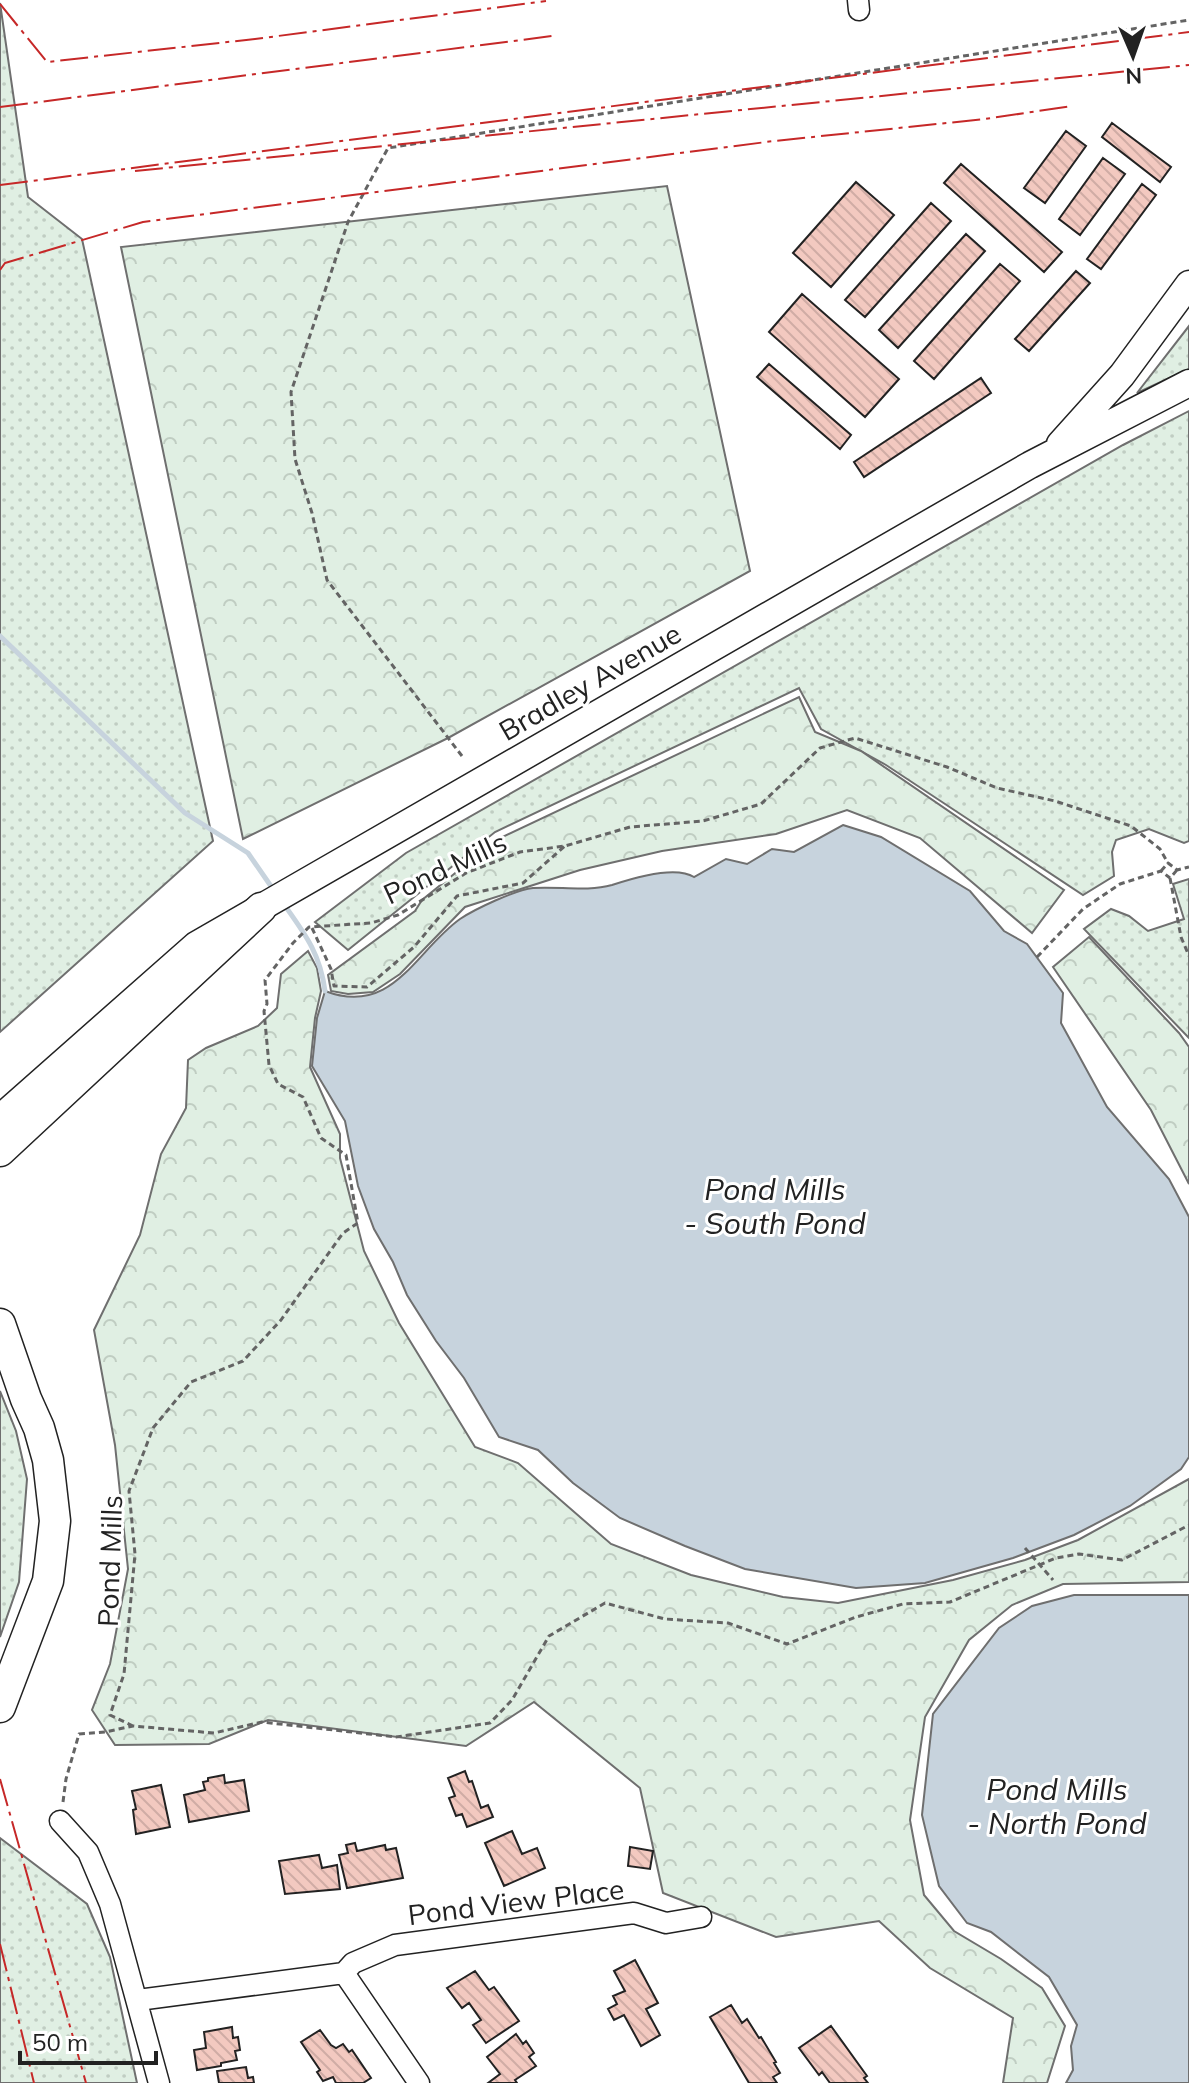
<svg xmlns="http://www.w3.org/2000/svg" width="1189" height="2083" viewBox="0 0 1189 2083" font-family="Mulish,sans-serif">
<style>
.grass{fill:url(#grass-dots);stroke:#6f6f6f;stroke-width:2}
.forest{fill:url(#forest-crowns);stroke:#6f6f6f;stroke-width:2}
.water{fill:#c7d3dd;stroke:#6f6f6f;stroke-width:2}
.lines{fill:none;stroke-linecap:round;stroke-linejoin:round}
.stream{stroke:#c7d3dd;stroke-width:5}
.building{fill:url(#building-back-hatch);stroke:#222;stroke-width:2}
.minor-casing{stroke:#222;stroke-width:23}
.major-casing{stroke:#222;stroke-width:29}
.highway-casing{stroke:#222;stroke-width:33}
.path{stroke:#646464;stroke-width:3;stroke-dasharray:6 4;stroke-linecap:butt}
.minor{stroke:#fff;stroke-width:20}
.major{stroke:#fff;stroke-width:26}
.highway{stroke:#fff;stroke-width:30}
.power{stroke:#c62828;stroke-width:2;stroke-dasharray:28 6 4 6;stroke-linecap:butt}
.labels{text-anchor:middle;stroke-width:6;stroke-linejoin:round;paint-order:stroke}
.street-label{font-size:28px;fill:#222;stroke:#fff}
.water-label{font-size:30px;font-style:italic;fill:#222;stroke:#fff}
</style>
<defs>
<pattern id="grass-dots" width="8" height="8" patternUnits="userSpaceOnUse" patternTransform="scale(2)"><rect width="8" height="8" fill="#e0efe3"/><path d="M2 2h.1M6 6h.1" fill="none" stroke="#c0cdc2" stroke-width="1.8" stroke-linecap="round"/></pattern>
<pattern id="forest-crowns" width="20" height="18" patternUnits="userSpaceOnUse" patternTransform="scale(2)"><rect width="20" height="18" fill="#e0efe3"/><path d="M2 6a3 3 0 1 1 6 0M12 15a3 3 0 1 1 6 0" fill="none" stroke="#c0cdc2"/></pattern>
<pattern id="building-back-hatch" width="6" height="6" patternUnits="userSpaceOnUse" patternTransform="scale(2)"><rect width="6" height="6" fill="#f3c9c0"/><path d="M-1 5l2 2M0 0l6 6M5-1l2 2" fill="none" stroke="#d0aca5"/></pattern>
</defs>
<rect width="100%" height="100%" fill="#fff"/>
<path class="grass" d="M 0,3 L 28,197 L 82,239 L 213,841 L 0,1032 Z
M 1189,326 L 1189,369 L 1137,393 Z
M 1189,411 L 1189,841 L 1184,843 L 1149,829 L 1116,840 L 1112,852 L 1114,876 L 1083,895 L 886,765 L 821,729 L 799,688 L 495,832 L 348,950 L 315,922 L 406,853 L 1123,445 Z
M 1189,879 L 1189,1038 L 1084,929 L 1111,909 L 1129,916 L 1148,931 L 1184,919 L 1173,884 Z
M 0,1391 L 16,1431 L 27,1479 L 19,1582 L 0,1637 Z
M 0,1838 L 87,1904 L 110,1957 L 137,2083 L 0,2083 Z"/>
<path class="forest" d="M 667,186 L 750,571 L 448,738 L 243,839 L 121,247 Z
M 799,697 L 815,732 L 861,751 L 1064,890 L 1032,933 L 920,838 L 847,810 L 776,834 L 662,851 L 580,870 L 465,907 L 400,974 L 373,992 L 348,994 L 331,991 L 328,975 L 415,911 L 422,900 L 496,840 Z
M 1089,937 L 1179,1033 L 1189,1047 L 1189,1184 L 1151,1110 L 1053,967 Z
M 308,951 L 317,968 L 321,991 L 315,1018 L 310,1067 L 340,1134 L 340,1158 L 364,1251 L 399,1323 L 475,1447 L 518,1463 L 611,1544 L 691,1575 L 783,1597 L 838,1603 L 953,1580 L 1025,1560 L 1078,1540 L 1189,1479 L 1189,1582 L 1063,1584 L 1012,1605 L 969,1640 L 925,1717 L 910,1820 L 924,1895 L 954,1931 L 1001,1959 L 1042,1988 L 1065,2026 L 1047,2083 L 1003,2083 L 1013,2018 L 930,1968 L 879,1921 L 776,1937 L 663,1893 L 640,1788 L 534,1702 L 466,1746 L 268,1720 L 209,1744 L 115,1745 L 92,1710 L 110,1664 L 128,1569 L 115,1445 L 94,1330 L 140,1235 L 161,1154 L 186,1108 L 188,1060 L 206,1048 L 258,1026 L 277,1008 L 281,974 Z"/>
<path class="water" d="M 843,825 L 881,837 L 970,891 L 1004,931 L 1027,944 L 1063,993 L 1061,1023 L 1107,1107 L 1169,1179 L 1189,1217 L 1189,1457 L 1181,1469 L 1130,1506 L 1074,1535 L 1013,1558 L 925,1583 L 856,1588 L 745,1569 L 685,1546 L 620,1518 L 573,1483 L 538,1450 L 499,1437 L 464,1378 L 436,1341 L 407,1295 L 393,1262 L 374,1229 L 358,1186 L 345,1121 L 312,1066 L 317,1018 L 325,991 C 393,1017 415,951 460,919 C 475,909 515,890 533,888 C 558,886 587,892 612,885 C 633,878 675,865 694,877 L 726,859 L 747,864 L 772,849 L 794,852 Z
M 1074,1595 L 1189,1595 L 1189,2083 L 1066,2083 L 1073,2070 L 1071,2046 L 1077,2025 L 1049,1977 L 991,1932 L 967,1923 L 939,1886 L 922,1815 L 933,1714 L 999,1628 L 1032,1606 Z"/>
<g class="lines">
<path class="stream" d="M 0,636 L 185,813 L 248,853 L 275,892
M 283,903 C 305,934 320,953 325,991"/>
</g>
<path class="building" d="M 1112,123 L 1171,167 L 1160,182 L 1102,137 Z
M 1066,131 L 1086,146 L 1045,203 L 1024,188 Z
M 1103,158 L 1125,174 L 1080,235 L 1059,219 Z
M 961,164 L 1062,252 L 1044,272 L 944,183 Z
M 856,182 L 894,215 L 831,287 L 793,253 Z
M 1142,184 L 1156,195 L 1101,269 L 1087,259 Z
M 931,203 L 951,221 L 865,317 L 845,300 Z
M 966,234 L 985,251 L 898,348 L 879,330 Z
M 1000,264 L 1020,281 L 934,379 L 914,361 Z
M 1076,271 L 1090,283 L 1029,351 L 1015,339 Z
M 802,294 L 899,379 L 865,417 L 769,332 Z
M 769,364 L 851,435 L 840,449 L 757,377 Z
M 981,378 L 991,393 L 864,477 L 854,462 Z
M 465,1771 L 469,1782 L 472,1781 L 481,1808 L 488,1805 L 493,1817 L 467,1827 L 462,1814 L 456,1816 L 449,1798 L 455,1796 L 448,1778 Z
M 224,1775 L 225,1783 L 244,1780 L 249,1811 L 189,1822 L 184,1795 L 205,1790 L 203,1782 L 208,1781 L 208,1778 Z
M 161,1785 L 170,1827 L 136,1834 L 133,1810 L 136,1809 L 132,1791 Z
M 512,1831 L 522,1854 L 537,1848 L 545,1868 L 504,1886 L 485,1843 Z
M 355,1843 L 357,1851 L 385,1845 L 386,1850 L 396,1848 L 403,1878 L 347,1888 L 339,1855 L 348,1853 L 346,1845 Z
M 630,1847 L 653,1851 L 650,1869 L 628,1866 Z
M 319,1855 L 322,1868 L 337,1865 L 340,1889 L 285,1894 L 279,1861 Z
M 635,1960 L 658,2003 L 646,2009 L 660,2035 L 641,2046 L 624,2015 L 614,2020 L 608,2009 L 617,2004 L 613,1996 L 625,1991 L 614,1971 Z
M 475,1971 L 489,1990 L 494,1987 L 519,2021 L 486,2043 L 473,2025 L 481,2020 L 469,2003 L 462,2008 L 447,1988 Z
M 731,2005 L 742,2023 L 747,2019 L 759,2038 L 761,2037 L 776,2062 L 774,2063 L 780,2073 L 773,2077 L 777,2083 L 749,2083 L 710,2017 Z
M 831,2026 L 867,2076 L 864,2078 L 868,2083 L 830,2083 L 822,2072 L 819,2075 L 799,2048 Z
M 232,2027 L 233,2038 L 238,2037 L 240,2050 L 235,2051 L 237,2060 L 221,2063 L 221,2066 L 197,2070 L 194,2050 L 206,2048 L 204,2032 Z
M 320,2030 L 331,2045 L 336,2048 L 343,2044 L 349,2052 L 352,2050 L 371,2078 L 363,2083 L 336,2083 L 333,2077 L 323,2081 L 317,2072 L 320,2070 L 301,2042 Z
M 516,2034 L 523,2044 L 526,2041 L 534,2053 L 529,2057 L 536,2066 L 515,2080 L 517,2083 L 488,2083 L 500,2074 L 487,2057 Z
M 246,2067 L 248,2078 L 253,2077 L 254,2083 L 219,2083 L 217,2071 Z"/>
<g class="lines">
<g class="minor-casing">
<path id="minor" d="M 858,0 L 859,10
M 60,1821 L 88,1852 L 110,1904 L 159,2083
M 344,1973 L 353,1963 L 395,1945 L 634,1913 L 666,1923 L 701,1917
M 138,2000 L 344,1973 L 419,2083"/>
</g>
<g class="major-casing">
<path id="major" d="M 1060,444 L 1122,375 L 1189,284
M 0,1118 L 196,945 L 1030,465 L 1189,383"/>
</g>
<g class="highway-casing">
<path id="highway" d="M 0,1151 L 261,908
M 0,1324 L 26,1399 L 39,1428 L 48,1460 L 55,1521 L 48,1581 L 0,1707"/>
</g>
<path class="path" d="M 462,756 L 327,580 L 312,513 L 295,459 L 291,392 L 348,222 L 388,148 L 1189,20
M 1161,871 L 1168,863 L 1177,870 L 1189,867
M 1170,878 L 1181,937 L 1189,956
M 312,928 L 331,969 L 334,986 L 367,987 L 414,947 L 457,896 L 523,883 L 565,846
M 1037,957 L 1083,909 L 1120,884 L 1161,871 L 1170,878 L 1177,870
M 1025,1548 L 1053,1580
M 133,1726 L 110,1715 L 124,1674 L 135,1554 L 129,1491 L 153,1428 L 191,1382 L 243,1361 L 281,1320 L 343,1233 L 358,1223 L 346,1155 L 321,1138 L 303,1097 L 278,1084 L 269,1065 L 264,1011 L 267,1004 L 265,980 L 293,943 L 309,927 L 371,923 L 398,915 L 466,873 L 520,852 L 565,846 L 630,827 L 703,821 L 761,804 L 820,748 L 855,738 L 947,767 L 997,788 L 1055,801 L 1131,826 L 1160,849 L 1168,863
M 63,1802 L 66,1779 L 79,1734 L 105,1732 L 133,1726 L 214,1733 L 262,1722 L 396,1737 L 490,1723 L 512,1700 L 549,1636 L 605,1603 L 665,1619 L 728,1623 L 787,1644 L 856,1617 L 903,1604 L 950,1602 L 1056,1558 L 1079,1554 L 1122,1560 L 1189,1525"/>
<use href="#minor" class="minor"/>
<use href="#major" class="major"/>
<use href="#highway" class="highway"/>
<path class="power" d="M 0,4 L 47,62 L 255,39 L 546,1
M 0,107 L 552,36
M 135,171 L 1189,65
M 0,185 L 1189,32
M 0,270 L 5,263 L 143,222 L 774,141 L 985,119 L 1072,106
M 0,1779 L 86,2083
M 0,1944 L 34,2083"/>
</g>
<g class="labels">
<g class="street-label">
<text transform="translate(590 682) rotate(-30)" y="10">Bradley Avenue</text>
<text transform="translate(445 868) rotate(-25)" y="10">Pond Mills</text>
<text transform="translate(110 1561) rotate(-88)" y="10">Pond Mills</text>
<text transform="translate(516 1902) rotate(-7)" y="10">Pond View Place</text>
</g>
<g class="water-label">
<text x="775" y="1200">Pond Mills<tspan x="775" dy="34">- South Pond</tspan></text>
<text x="1057" y="1800">Pond Mills<tspan x="1057" dy="34">- North Pond</tspan></text>
</g>
</g>
<g transform="translate(1133 56) rotate(178)" stroke="#ffffff" stroke-width="6" paint-order="stroke">
<path d="M0-6L14 30L0 20L-14 30Z" fill="#222222"/>
<text y="-12" font-size="22" font-weight="bold" text-anchor="middle" fill="#222222">N</text>
</g>
<path d="M20 2051v12h136v-12" fill="none" stroke="#222222" stroke-width="4"/>
<text x="32" y="2051" font-size="24" fill="#222222" stroke="#ffffff" stroke-width="6" paint-order="stroke">50 m</text>
</svg>
